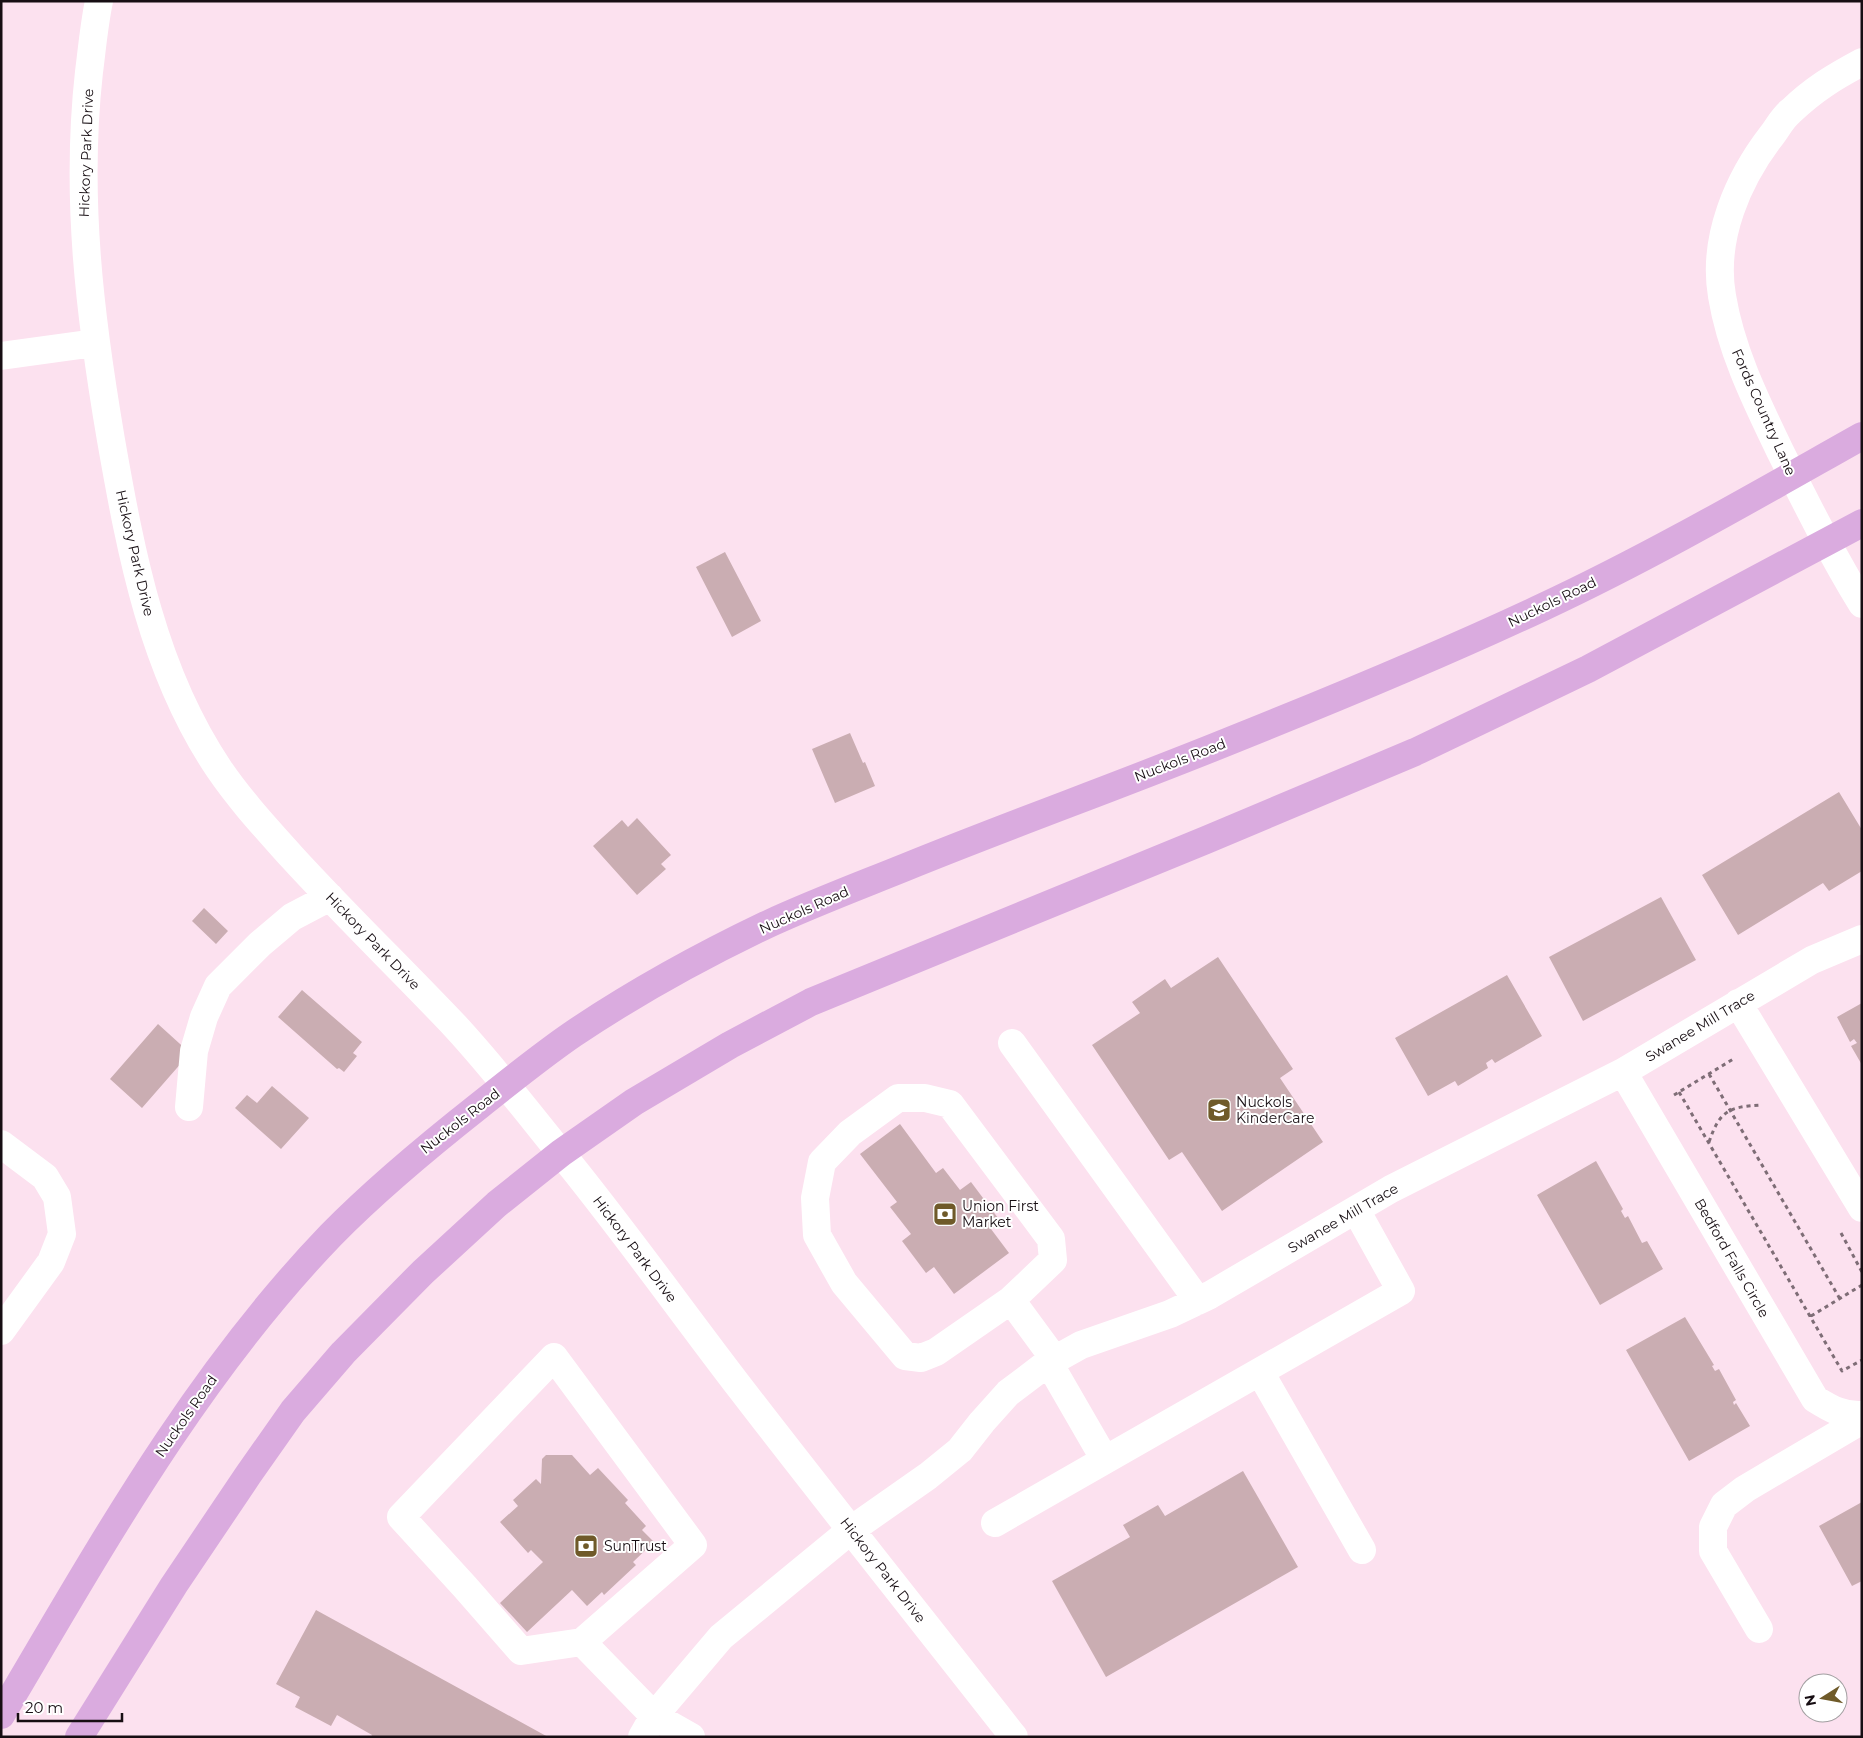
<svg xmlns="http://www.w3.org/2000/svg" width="1863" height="1738" viewBox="0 0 1863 1738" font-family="Montserrat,sans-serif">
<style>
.building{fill:#caadb2}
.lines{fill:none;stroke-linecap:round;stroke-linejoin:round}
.path{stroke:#7e6d76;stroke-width:3;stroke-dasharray:4 4;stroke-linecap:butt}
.minor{stroke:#fff;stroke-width:28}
.major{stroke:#daabdf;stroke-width:28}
.labels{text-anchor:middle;stroke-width:4;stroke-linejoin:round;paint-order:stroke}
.street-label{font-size:14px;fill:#170e13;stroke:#fff}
.poi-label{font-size:14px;fill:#170e13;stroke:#fff;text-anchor:start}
</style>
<rect width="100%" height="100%" fill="#fce1ef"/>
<path class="building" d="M 725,552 L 761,621 L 732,637 L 696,567 Z
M 850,733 L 863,763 L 865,762 L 875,786 L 835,803 L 812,749 Z
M 1839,792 L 1862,830 L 1862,871 L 1829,891 L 1823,883 L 1738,935 L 1702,875 Z
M 637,818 L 671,855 L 661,864 L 666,869 L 637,895 L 593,846 L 622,820 L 628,827 Z
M 1661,897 L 1696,960 L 1583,1021 L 1549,957 Z
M 204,908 L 228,931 L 216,944 L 192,921 Z
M 1218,957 L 1293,1069 L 1280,1078 L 1323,1142 L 1222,1211 L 1182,1152 L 1169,1160 L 1092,1045 L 1140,1013 L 1132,1002 L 1165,979 L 1171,988 Z
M 1507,975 L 1542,1036 L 1495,1063 L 1492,1059 L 1486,1063 L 1488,1068 L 1458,1086 L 1455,1081 L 1428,1096 L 1395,1038 Z
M 302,990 L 362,1042 L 353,1053 L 357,1056 L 344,1072 L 339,1068 L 337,1069 L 278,1017 Z
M 1862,1003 L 1862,1065 L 1851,1046 L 1857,1043 L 1854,1039 L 1850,1042 L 1837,1017 Z
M 158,1024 L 190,1053 L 142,1108 L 110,1079 Z
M 272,1086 L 309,1118 L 281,1149 L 235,1108 L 247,1095 L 257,1103 Z
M 900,1124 L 936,1173 L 943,1168 L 960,1190 L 971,1182 L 1001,1222 L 991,1229 L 1009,1253 L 954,1294 L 934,1267 L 926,1273 L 902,1241 L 911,1234 L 890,1207 L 897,1202 L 860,1154 Z
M 1596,1161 L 1623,1209 L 1621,1211 L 1625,1218 L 1628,1216 L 1642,1243 L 1647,1241 L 1663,1269 L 1600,1305 L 1537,1195 Z
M 1685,1317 L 1714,1365 L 1712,1366 L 1715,1371 L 1719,1369 L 1736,1400 L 1733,1402 L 1734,1405 L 1736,1403 L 1750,1426 L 1689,1461 L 1626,1350 Z
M 546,1455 L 572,1455 L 590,1475 L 598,1468 L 628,1500 L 625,1503 L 646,1526 L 642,1530 L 654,1542 L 633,1562 L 636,1565 L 604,1595 L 602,1592 L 587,1606 L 572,1590 L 527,1632 L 500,1603 L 543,1562 L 531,1550 L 528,1553 L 500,1522 L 518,1506 L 513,1500 L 536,1479 L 541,1484 L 542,1459 Z
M 1243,1471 L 1298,1567 L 1106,1677 L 1052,1581 L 1130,1537 L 1123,1525 L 1158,1505 L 1165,1516 Z
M 1862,1502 L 1862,1581 L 1852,1586 L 1819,1526 Z
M 316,1610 L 548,1737 L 371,1737 L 372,1735 L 337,1715 L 331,1726 L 295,1707 L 300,1697 L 276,1684 Z"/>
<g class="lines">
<path class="path" d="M 1709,1074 L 1840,1299
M 1679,1092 L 1842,1371 L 1862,1360
M 1674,1095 L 1735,1058
M 1709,1142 C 1720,1110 1729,1107 1761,1105
M 1841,1233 L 1862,1272
M 1811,1316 L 1862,1285"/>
<path class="minor" d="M 99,1 C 94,25 92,49 89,72 C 75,197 90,317 111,440 C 131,554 153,671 219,769 C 240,800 266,828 291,856 C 344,914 401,969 455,1026 C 492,1066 526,1110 560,1152 C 623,1229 681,1311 741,1389 C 831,1506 923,1621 1014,1737
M 1862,62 C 1834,77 1814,89 1791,111 C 1783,117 1778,127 1772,135 C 1738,179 1712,238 1722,296 C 1731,351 1756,401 1780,451 C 1806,503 1832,555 1862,604
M 1,356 L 95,343
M 1738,1003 L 1862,1208
M 1012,1043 L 1198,1301
M 1623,1072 L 1815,1399 C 1831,1409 1843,1416 1862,1415
M 898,1098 L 925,1098 L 950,1104 L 1051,1239 L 1053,1260 L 1011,1300 L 936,1352 L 921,1358 L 905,1356 L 844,1283 L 817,1235 L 815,1198 L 822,1162 L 850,1133 Z
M 189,1107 L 194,1051 L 204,1017 L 218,986 L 260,944 L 292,917 L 330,897
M 1,1144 L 45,1177 L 57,1197 L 62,1234 L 51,1262 L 1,1331
M 1011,1300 L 1055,1360
M 1260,1372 L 1362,1550
M 1105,1460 L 1401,1291 L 1356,1210
M 995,1523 L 1105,1460 L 1049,1363
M 1759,1629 L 1713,1551 L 1713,1527 L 1724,1505 L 1745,1489 L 1862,1420
M 582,1642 L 521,1651 L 465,1587 L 401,1517 L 554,1357 L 693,1545 L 582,1642 L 654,1716 L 642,1737
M 691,1737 L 654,1716 L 721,1637 L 851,1530 L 928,1476 L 960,1450 L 982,1422 L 1008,1393 L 1045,1365 L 1081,1345 L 1170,1314 L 1210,1295 L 1391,1189 L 1623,1072 L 1812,960 L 1862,939"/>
<path class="major" d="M 1,1715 C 100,1548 195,1376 331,1235 C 377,1188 428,1146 480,1105 C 510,1081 541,1056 573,1034 C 634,993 699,957 766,925 C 811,904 859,886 906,867 C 1014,823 1124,784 1232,740 C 1337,698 1441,655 1543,607 C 1652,556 1757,495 1862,436
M 79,1737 L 174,1585 L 248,1475 L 293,1411 L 343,1353 L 423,1272 L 497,1204 L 561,1153 L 634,1102 L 730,1045 L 811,1002 L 1206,840 L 1415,752 L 1588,669 L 1862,523"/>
</g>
<defs>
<g id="school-square" transform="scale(1.25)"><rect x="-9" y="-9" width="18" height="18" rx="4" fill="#6f5a29" stroke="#fff"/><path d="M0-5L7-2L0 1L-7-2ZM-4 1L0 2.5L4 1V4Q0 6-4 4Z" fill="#fff"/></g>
<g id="bank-square" transform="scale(1.25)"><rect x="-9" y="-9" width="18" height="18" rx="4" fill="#6f5a29" stroke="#fff"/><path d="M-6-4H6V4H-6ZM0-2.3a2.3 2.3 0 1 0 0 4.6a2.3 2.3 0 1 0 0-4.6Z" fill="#fff"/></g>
</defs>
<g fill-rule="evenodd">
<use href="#school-square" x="1219" y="1110"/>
<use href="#bank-square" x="945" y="1214"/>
<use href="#bank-square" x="586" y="1546"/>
</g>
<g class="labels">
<g class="street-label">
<text transform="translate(86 153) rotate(-88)" y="5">Hickory Park Drive</text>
<text transform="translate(1764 412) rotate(66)" y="5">Fords Country Lane</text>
<text transform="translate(135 553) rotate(77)" y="5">Hickory Park Drive</text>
<text transform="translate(1552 602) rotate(-26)" y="5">Nuckols Road</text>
<text transform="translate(1180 760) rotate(-21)" y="5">Nuckols Road</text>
<text transform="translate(804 910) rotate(-24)" y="5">Nuckols Road</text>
<text transform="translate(373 941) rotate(46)" y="5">Hickory Park Drive</text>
<text transform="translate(1700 1026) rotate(-31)" y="5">Swanee Mill Trace</text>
<text transform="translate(460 1121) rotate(-38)" y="5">Nuckols Road</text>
<text transform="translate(1343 1218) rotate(-30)" y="5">Swanee Mill Trace</text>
<text transform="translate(635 1249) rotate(53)" y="5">Hickory Park Drive</text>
<text transform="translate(1732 1258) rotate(60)" y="5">Bedford Falls Circle</text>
<text transform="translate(186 1416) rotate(-55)" y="5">Nuckols Road</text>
<text transform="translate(883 1570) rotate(52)" y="5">Hickory Park Drive</text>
</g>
<g class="poi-label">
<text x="1236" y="1107">Nuckols<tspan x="1236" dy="16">KinderCare</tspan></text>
<text x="962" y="1211">Union First<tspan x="962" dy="16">Market</tspan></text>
<text x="604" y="1551">SunTrust</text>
</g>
</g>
<rect width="1863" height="1738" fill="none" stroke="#170e13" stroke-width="5"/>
<g transform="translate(1823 1698) rotate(259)"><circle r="24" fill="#ffffff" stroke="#a29fa1"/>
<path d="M0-4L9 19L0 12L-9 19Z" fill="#6f5a29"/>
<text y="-8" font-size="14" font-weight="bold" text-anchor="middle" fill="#170e13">N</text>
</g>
<path d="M18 1713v8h104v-8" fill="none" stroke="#170e13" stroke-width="2.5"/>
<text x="25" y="1713" font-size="15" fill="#170e13" stroke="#ffffff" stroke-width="4" paint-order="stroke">20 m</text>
</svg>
